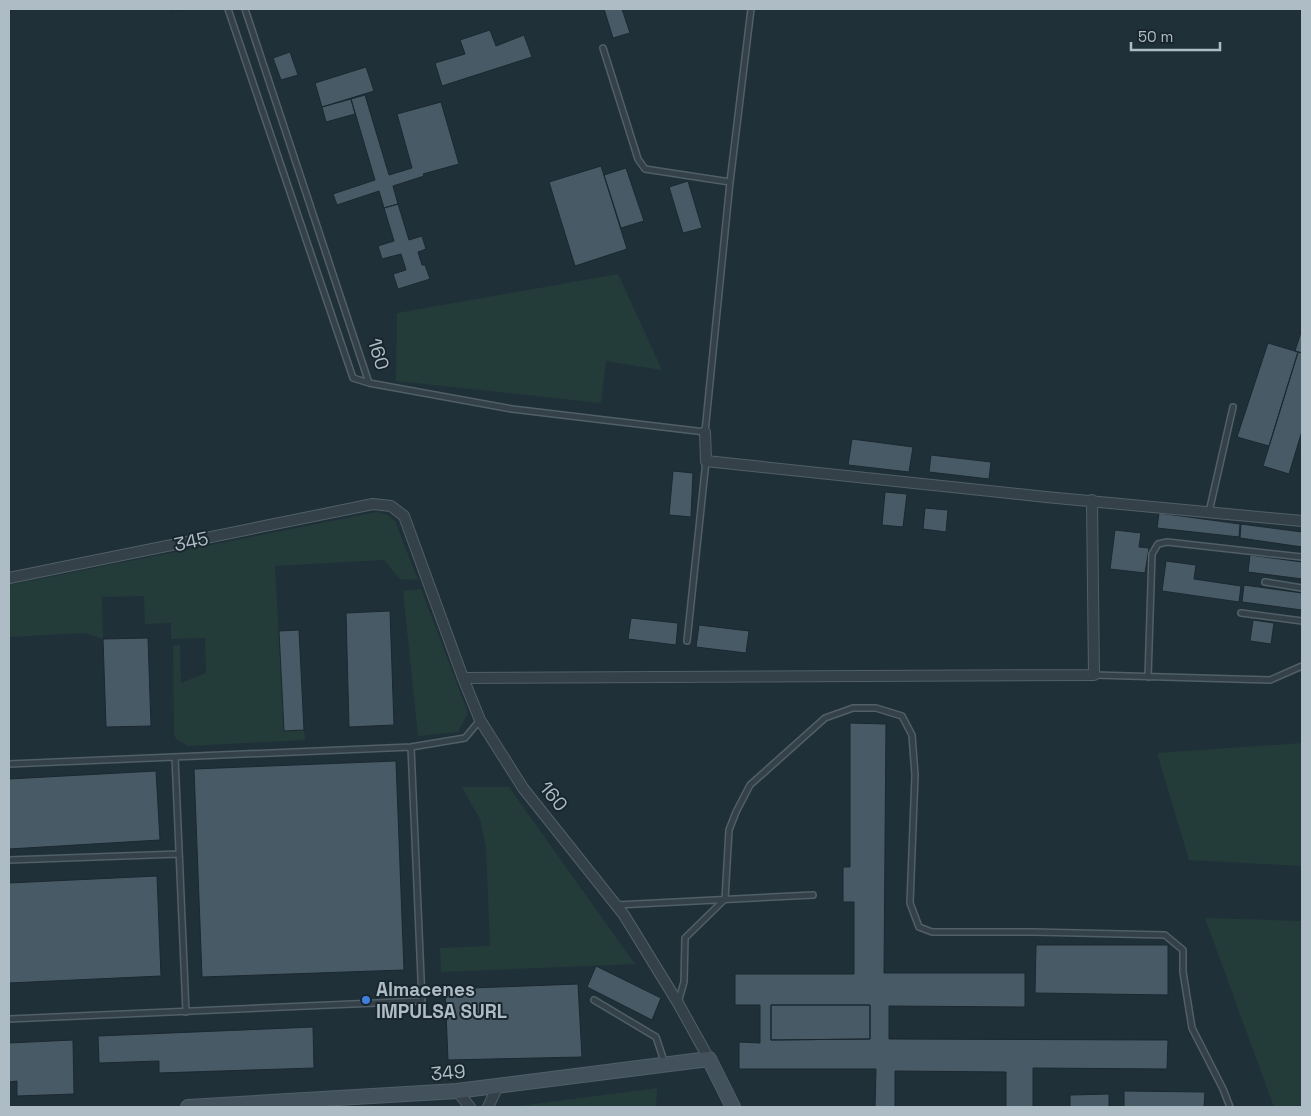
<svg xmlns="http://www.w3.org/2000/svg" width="1311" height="1116" viewBox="0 0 1311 1116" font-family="'Space Grotesk',sans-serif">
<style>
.green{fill:#233c39}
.building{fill:#485a65;stroke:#1b2830;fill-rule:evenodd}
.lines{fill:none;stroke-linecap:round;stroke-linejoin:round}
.lane-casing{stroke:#515f67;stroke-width:8}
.street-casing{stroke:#515f67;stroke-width:12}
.secondary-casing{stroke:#515f67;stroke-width:16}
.lane{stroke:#344149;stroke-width:5}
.street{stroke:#344149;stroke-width:10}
.secondary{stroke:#42515c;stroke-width:14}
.shop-dot{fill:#3f7fe0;stroke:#19262e;stroke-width:2}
.labels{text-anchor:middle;stroke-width:4;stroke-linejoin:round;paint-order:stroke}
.street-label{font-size:19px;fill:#aebcc6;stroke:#19262e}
.poi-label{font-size:19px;font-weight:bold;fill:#aebcc6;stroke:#19262e;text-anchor:start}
</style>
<rect width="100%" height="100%" fill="#203039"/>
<path class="green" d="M 618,274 L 662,370 L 606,361 L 601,403 L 396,381 L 397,313 Z
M 377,512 L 388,515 L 395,521 L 418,580 L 400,579 L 384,560 L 275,566 L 284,730 L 304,730 L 305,740 L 188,746 L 176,739 L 174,734 L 173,645 L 180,645 L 181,683 L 206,673 L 205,638 L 171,639 L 171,623 L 145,624 L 144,596 L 102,597 L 103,639 L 85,633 L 9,637 L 9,585 Z
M 421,589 L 468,713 L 458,732 L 418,736 L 403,591 Z
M 1302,743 L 1302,866 L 1189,860 L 1157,753 Z
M 462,787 L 509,787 L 635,964 L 441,972 L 440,948 L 490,946 L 486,848 L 480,819 Z
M 1205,918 L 1302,921 L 1302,1107 L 1274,1107 Z
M 657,1088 L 656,1107 L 512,1107 Z"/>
<path class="building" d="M 168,9 L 181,9 L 175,11 Z
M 604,9 L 622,9 L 630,33 L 613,38 Z
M 490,30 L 496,46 L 524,35 L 532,57 L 442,86 L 435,63 L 465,54 L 460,40 Z
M 290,52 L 298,75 L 281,80 L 273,58 Z
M 366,67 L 374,91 L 322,107 L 315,83 Z
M 365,95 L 389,175 L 412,168 L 397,114 L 441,102 L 459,164 L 423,174 L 424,176 L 393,186 L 398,204 L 384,208 L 379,191 L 337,205 L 333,194 L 375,180 L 351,99 Z
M 351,99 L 355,114 L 326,122 L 322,107 Z
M 601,166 L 627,249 L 575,266 L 549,182 Z
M 626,168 L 644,221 L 621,228 L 604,175 Z
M 688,181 L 702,228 L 683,233 L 669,187 Z
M 398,204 L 409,240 L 422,236 L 426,249 L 418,252 L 422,265 L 425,265 L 430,279 L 398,289 L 393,274 L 406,270 L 401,254 L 382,259 L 378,246 L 394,241 L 384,208 Z
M 1302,329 L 1302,353 L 1295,351 Z
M 1268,343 L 1298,352 L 1269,446 L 1237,437 Z
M 1298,352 L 1302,353 L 1302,431 L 1289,474 L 1263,466 Z
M 852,439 L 913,447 L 909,472 L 848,465 Z
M 931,455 L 991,462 L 989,479 L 929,472 Z
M 673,471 L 693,473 L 691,517 L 669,515 Z
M 885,492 L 907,494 L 903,527 L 882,525 Z
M 925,508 L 948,510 L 946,532 L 923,529 Z
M 1159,513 L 1240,524 L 1239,537 L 1157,528 Z
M 1241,524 L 1302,532 L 1302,547 L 1240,538 Z
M 1115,530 L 1141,533 L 1139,547 L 1149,548 L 1145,573 L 1110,569 Z
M 1250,555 L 1302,562 L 1302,579 L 1248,572 Z
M 1166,561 L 1196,565 L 1194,579 L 1241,586 L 1239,602 L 1162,591 Z
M 1244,585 L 1302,593 L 1302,610 L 1242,602 Z
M 390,611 L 394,725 L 349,727 L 346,613 Z
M 631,618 L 678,623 L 676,645 L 628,639 Z
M 1253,620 L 1274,623 L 1271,644 L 1250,641 Z
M 699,625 L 749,631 L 746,653 L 696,647 Z
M 299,630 L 304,730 L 284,731 L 279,631 Z
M 148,638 L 151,726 L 106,727 L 103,639 Z
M 850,723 L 886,724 L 884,973 L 1025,973 L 1025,1007 L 889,1006 L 889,1039 L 1168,1040 L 1167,1069 L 1033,1068 L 1033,1107 L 1006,1107 L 1006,1072 L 895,1071 L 895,1107 L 875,1107 L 876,1069 L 739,1069 L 739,1042 L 760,1043 L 760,1005 L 735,1005 L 735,974 L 854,974 L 854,902 L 843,902 L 843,867 L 850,867 ZM 771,1005 L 870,1005 L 870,1039 L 771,1040 Z
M 396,761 L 404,970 L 202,977 L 194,769 Z
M 156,771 L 160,840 L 9,849 L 9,779 Z
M 157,876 L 161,976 L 9,983 L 9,883 Z
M 1036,945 L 1168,945 L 1168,995 L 1035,993 Z
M 596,966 L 661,998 L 652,1020 L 587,987 Z
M 578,984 L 582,1057 L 448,1060 L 445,989 Z
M 771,1005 L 870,1005 L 870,1039 L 771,1040 Z
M 313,1027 L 314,1068 L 159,1073 L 159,1061 L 99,1063 L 98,1036 Z
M 73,1040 L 74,1094 L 17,1096 L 17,1081 L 9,1082 L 9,1043 Z
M 1124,1091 L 1205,1092 L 1204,1107 L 1124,1107 Z
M 1109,1094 L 1109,1107 L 1070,1107 L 1070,1095 Z"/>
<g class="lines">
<g class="lane-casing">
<path id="lane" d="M 228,9 L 353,378 L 369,383 L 512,409 L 705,432 L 730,182 L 751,9
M 245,9 L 369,383
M 603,48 L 638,159 L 645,169 L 730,182
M 1209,512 L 1233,407
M 1265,582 L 1302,588
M 1241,613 L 1302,621
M 687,641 L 706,461
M 1094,675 L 1270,680 L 1302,666
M 1148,677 L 1152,554 L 1158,544 L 1167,542 L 1302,557
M 411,747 L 465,738 L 480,720
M 175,757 L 186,1012
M 9,764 L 411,747 L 422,1001 L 9,1019
M 9,860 L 179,854
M 617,905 L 813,895
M 594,1000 L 656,1037 L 665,1064
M 678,1003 L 684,982 L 685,938 L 725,899 L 729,830 L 736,812 L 750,785 L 825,718 L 853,708 L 876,708 L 902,716 L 912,735 L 915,775 L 910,903 L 919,927 L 932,932 L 1034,932 L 1165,935 L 1183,950 L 1183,972 L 1192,1028 L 1223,1089 L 1230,1107"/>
</g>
<g class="street-casing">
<path id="street" d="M 705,432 L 706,461 L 1046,497 L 1302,521
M 9,578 L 373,504 L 391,506 L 404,516 L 463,678 L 480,720 L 523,788 L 624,915 L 678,1003 L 709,1059
M 463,678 L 1094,675 L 1092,500
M 457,1091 L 470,1107
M 488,1107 L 498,1086"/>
</g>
<g class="secondary-casing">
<path id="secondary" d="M 188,1107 L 457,1091 L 709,1059 L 733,1107"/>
</g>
<use href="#lane" class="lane"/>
<use href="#street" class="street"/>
<use href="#secondary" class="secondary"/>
</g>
<circle class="shop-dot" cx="366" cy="1000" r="5"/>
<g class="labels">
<g class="street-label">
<text transform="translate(379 354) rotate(73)" y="7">160</text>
<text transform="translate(191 541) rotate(-12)" y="7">345</text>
<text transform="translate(554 796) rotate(51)" y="7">160</text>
<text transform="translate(448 1072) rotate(-5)" y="7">349</text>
</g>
<g class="poi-label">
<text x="376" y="996">Almacenes<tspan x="376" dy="22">IMPULSA SURL</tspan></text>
</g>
</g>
<rect width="1311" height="1116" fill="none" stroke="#aebcc6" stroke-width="20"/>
<path d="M1131 42v8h89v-8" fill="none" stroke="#aebcc6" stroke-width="2.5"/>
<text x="1138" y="42" font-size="15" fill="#aebcc6" stroke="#19262e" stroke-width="4" paint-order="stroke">50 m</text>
</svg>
